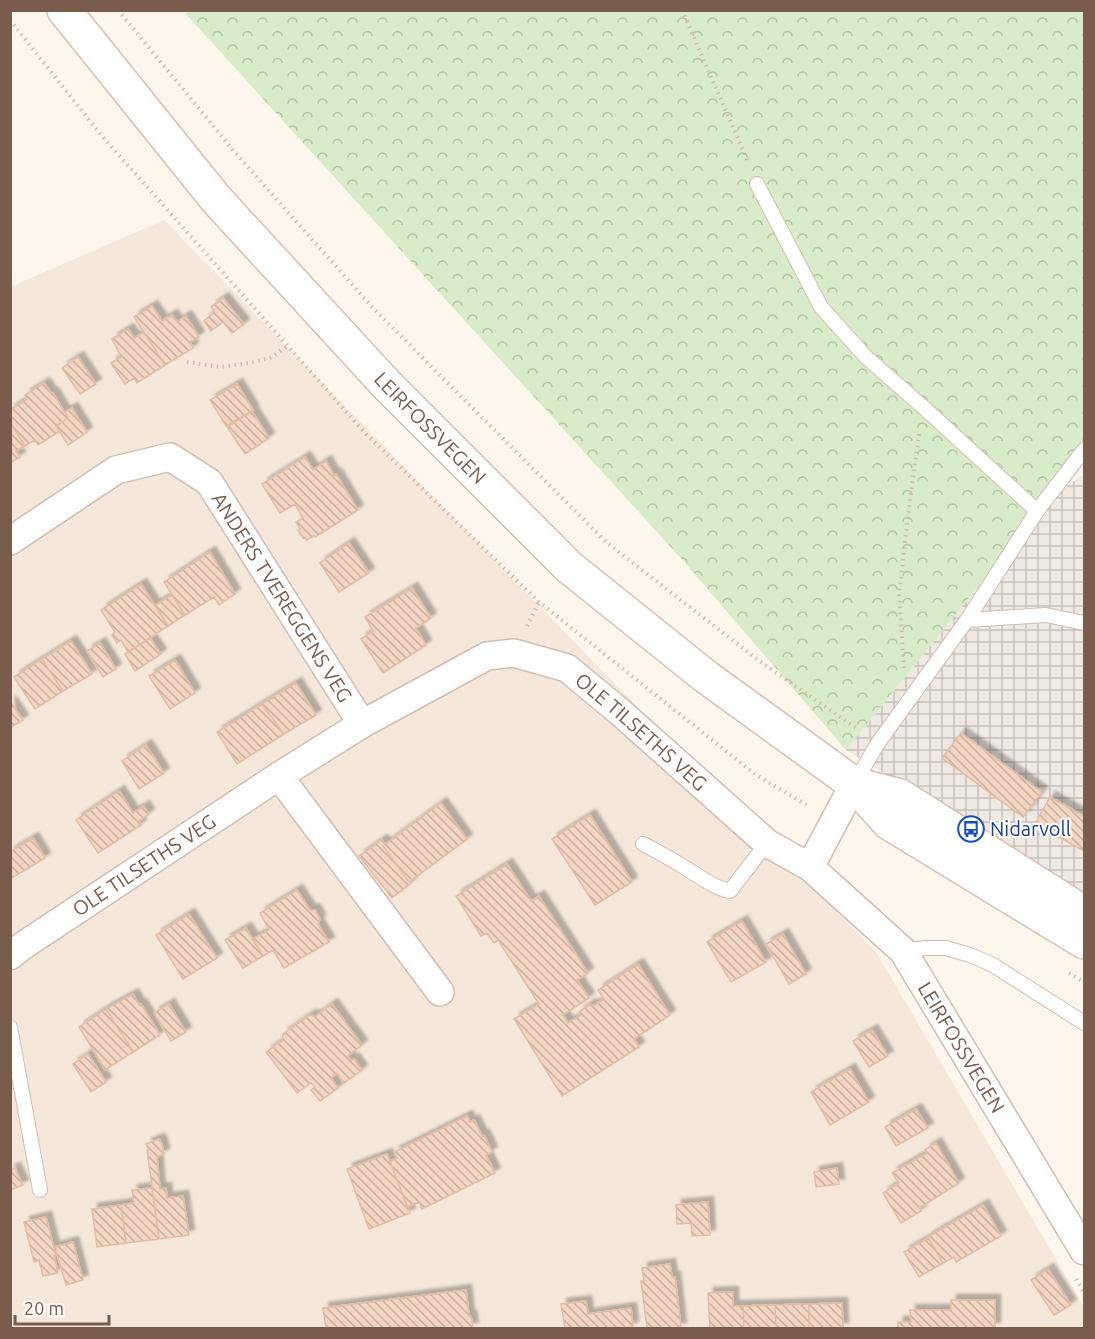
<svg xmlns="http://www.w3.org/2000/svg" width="1095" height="1339" viewBox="0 0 1095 1339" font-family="Ubuntu,sans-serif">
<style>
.residential{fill:#f5e8da}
.industrial{fill:url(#industrial-grid)}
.forest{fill:url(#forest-crowns)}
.building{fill:url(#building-back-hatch);stroke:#e6bba3;stroke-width:1.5;filter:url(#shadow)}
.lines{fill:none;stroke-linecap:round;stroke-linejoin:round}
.lane-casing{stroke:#d1beb0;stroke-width:16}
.street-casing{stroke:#d1beb0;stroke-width:30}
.secondary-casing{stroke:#d6c0b0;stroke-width:36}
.path{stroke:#d9b8a5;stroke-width:4;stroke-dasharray:1.5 4.5;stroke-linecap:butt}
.lane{stroke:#fff;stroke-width:14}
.street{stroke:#fff;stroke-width:27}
.secondary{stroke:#fff;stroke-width:33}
.labels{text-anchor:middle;stroke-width:4.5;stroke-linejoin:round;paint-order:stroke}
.street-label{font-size:20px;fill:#7a5c4d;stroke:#fffaf3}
.transit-label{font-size:20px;fill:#164399;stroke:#fffaf3;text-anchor:start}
</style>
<defs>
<pattern id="industrial-grid" width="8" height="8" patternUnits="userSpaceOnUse" patternTransform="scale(1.5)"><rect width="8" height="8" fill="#efe9e4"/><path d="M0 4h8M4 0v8" fill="none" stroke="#c7c0bb"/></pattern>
<pattern id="forest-crowns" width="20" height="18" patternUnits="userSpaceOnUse" patternTransform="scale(1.5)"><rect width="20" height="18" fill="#d8ecc9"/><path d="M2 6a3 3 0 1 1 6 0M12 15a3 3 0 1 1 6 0" fill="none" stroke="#b4c2a5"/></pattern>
<pattern id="building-back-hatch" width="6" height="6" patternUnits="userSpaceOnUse" patternTransform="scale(1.5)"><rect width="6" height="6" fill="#f3d5c3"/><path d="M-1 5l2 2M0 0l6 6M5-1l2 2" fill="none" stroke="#cab0a1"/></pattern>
<filter id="shadow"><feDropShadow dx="5.5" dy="-5.5" stdDeviation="1.5" flood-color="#0004"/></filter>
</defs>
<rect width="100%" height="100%" fill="#fdf6ec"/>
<path class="residential" d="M 164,220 L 876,952 L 1084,1307 L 1084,1328 L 11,1328 L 10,287 Z"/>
<path class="industrial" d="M 1084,474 L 1084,896 L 846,750 L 1050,498 Z"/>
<path class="forest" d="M 197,10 L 1084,11 L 1084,442 L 1050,498 L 846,750 L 686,564 L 185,13 Z"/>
<path class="building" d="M 223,298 L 244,324 L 232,333 L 223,322 L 211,331 L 204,321 L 215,312 L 211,307 Z
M 152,306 L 162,321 L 172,315 L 177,322 L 186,316 L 199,337 L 190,342 L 193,348 L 165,365 L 134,317 Z
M 128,329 L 134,338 L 144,332 L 165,365 L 137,383 L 134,378 L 125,384 L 111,363 L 121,357 L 112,339 Z
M 78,357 L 96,384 L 80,394 L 62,368 Z
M 44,383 L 51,393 L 53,393 L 68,418 L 56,426 L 60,431 L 38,445 L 35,440 L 25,446 L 10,422 L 10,410 L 27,399 L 25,395 Z
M 237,384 L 253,410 L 226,426 L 210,400 Z
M 72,408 L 87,432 L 68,445 L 56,426 L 68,418 L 65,412 Z
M 252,411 L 269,438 L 245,454 L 227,427 Z
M 10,422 L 25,446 L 16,451 L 20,457 L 10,463 Z
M 305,457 L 313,470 L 326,461 L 334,475 L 336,474 L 358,510 L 315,537 L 314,536 L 307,540 L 305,537 L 303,538 L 298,530 L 300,529 L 296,522 L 303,518 L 295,504 L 280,513 L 262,484 Z
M 349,543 L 369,573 L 339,592 L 320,563 Z
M 210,552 L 235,594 L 219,605 L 214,597 L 185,615 L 164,582 Z
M 141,584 L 168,626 L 128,652 L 121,640 L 117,643 L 112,635 L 115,632 L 101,610 Z
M 412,588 L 431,618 L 416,628 L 426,645 L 383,673 L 361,639 L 373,631 L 365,617 Z
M 172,595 L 185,615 L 168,626 L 155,605 Z
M 150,638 L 161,654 L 135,671 L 125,654 Z
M 71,641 L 92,674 L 63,691 L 42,659 Z
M 100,643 L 116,669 L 103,677 L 87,651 Z
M 42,659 L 63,691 L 35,709 L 14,677 Z
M 175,660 L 195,693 L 170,709 L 149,676 Z
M 296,683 L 316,715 L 284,734 L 262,704 Z
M 10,701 L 23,720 L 10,728 Z
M 262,704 L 284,734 L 237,764 L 217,732 Z
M 961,733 L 1042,792 L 1023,817 L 942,758 Z
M 146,745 L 164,773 L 139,789 L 122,761 Z
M 119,791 L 133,813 L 144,806 L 149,814 L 139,821 L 141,825 L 98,853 L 76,820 Z
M 1050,797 L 1084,816 L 1084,851 L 1035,824 Z
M 441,803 L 467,839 L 409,882 L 383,846 Z
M 590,815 L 632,882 L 595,905 L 552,839 Z
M 33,838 L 45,858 L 10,879 L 10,852 Z
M 382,840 L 385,844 L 383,846 L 409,882 L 411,880 L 412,882 L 392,898 L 359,856 Z
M 507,864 L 531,901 L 539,896 L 588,973 L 577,980 L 589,998 L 563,1015 L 568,1023 L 581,1015 L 579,1012 L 591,1004 L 593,1006 L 604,999 L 598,990 L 638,964 L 670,1015 L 634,1039 L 639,1047 L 562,1096 L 514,1019 L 539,1004 L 498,940 L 494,943 L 487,933 L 481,936 L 456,896 Z
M 297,890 L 310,910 L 315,910 L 320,919 L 318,924 L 329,942 L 284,968 L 273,950 L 263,956 L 253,939 L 269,930 L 260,913 Z
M 189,914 L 217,958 L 183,979 L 156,935 Z
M 742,921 L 766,962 L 731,982 L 707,942 Z
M 246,928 L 263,956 L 243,968 L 225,940 Z
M 783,934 L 806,974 L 789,984 L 766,944 Z
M 133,994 L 139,1005 L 141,1004 L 160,1035 L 133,1052 L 106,1009 Z
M 169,1004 L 186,1032 L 171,1041 L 154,1013 Z
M 332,1004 L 362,1045 L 348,1056 L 351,1060 L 354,1059 L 362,1070 L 344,1083 L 337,1073 L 331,1078 L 338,1088 L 320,1101 L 311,1090 L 315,1087 L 311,1083 L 297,1093 L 266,1052 L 282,1041 L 283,1034 L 310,1015 L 316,1016 Z
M 106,1009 L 133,1052 L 105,1070 L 79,1027 Z
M 872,1030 L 888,1056 L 869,1067 L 853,1041 Z
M 88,1054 L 106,1082 L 91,1092 L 73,1064 Z
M 850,1069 L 869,1102 L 830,1125 L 811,1092 Z
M 916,1109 L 928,1128 L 896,1146 L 885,1127 Z
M 467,1116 L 470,1122 L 474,1120 L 482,1136 L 484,1135 L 492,1152 L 486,1155 L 495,1173 L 422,1209 L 419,1202 L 407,1207 L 390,1161 L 397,1158 L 394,1152 Z
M 159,1139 L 162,1144 L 164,1154 L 157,1157 L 160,1189 L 166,1188 L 167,1198 L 183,1196 L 189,1235 L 159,1239 L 147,1150 L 149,1150 L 146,1144 Z
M 936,1143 L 959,1183 L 919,1208 L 921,1211 L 901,1223 L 883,1193 L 899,1183 L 892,1173 L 927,1153 L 925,1150 Z
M 387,1154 L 410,1213 L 369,1229 L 347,1169 Z
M 15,1168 L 23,1185 L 10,1190 L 10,1170 Z
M 837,1168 L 839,1184 L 816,1187 L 814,1172 Z
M 152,1188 L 159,1239 L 126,1243 L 121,1205 L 134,1203 L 132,1190 Z
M 708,1202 L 710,1235 L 692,1236 L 691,1223 L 677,1224 L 676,1205 Z
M 121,1205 L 126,1243 L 97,1247 L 92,1209 Z
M 983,1205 L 1001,1236 L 956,1262 L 954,1257 L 943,1263 L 928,1237 Z
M 46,1217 L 56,1256 L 54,1256 L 58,1273 L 43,1276 L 39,1260 L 34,1262 L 24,1222 Z
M 928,1238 L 943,1263 L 919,1277 L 904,1252 Z
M 73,1242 L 83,1280 L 66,1285 L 55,1247 Z
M 670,1264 L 672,1277 L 675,1277 L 681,1328 L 647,1328 L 641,1281 L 644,1281 L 642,1268 Z
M 1048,1269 L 1071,1305 L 1054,1315 L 1031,1280 Z
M 466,1290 L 469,1316 L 471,1316 L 473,1328 L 326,1328 L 323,1308 Z
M 733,1292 L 733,1306 L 743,1306 L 744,1328 L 710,1328 L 708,1293 Z
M 951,1300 L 995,1300 L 995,1328 L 898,1328 L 898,1322 L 911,1322 L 910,1310 L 951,1310 Z
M 586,1301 L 588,1314 L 631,1308 L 633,1326 L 631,1326 L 631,1328 L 565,1328 L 561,1304 Z
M 842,1303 L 843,1328 L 809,1328 L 809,1304 Z
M 809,1304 L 809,1328 L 776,1328 L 775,1305 Z
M 775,1305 L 776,1328 L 744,1328 L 743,1306 Z"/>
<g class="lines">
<g class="lane-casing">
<path id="lane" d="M 757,184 L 821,307 L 866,357 L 922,406 L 1037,511
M 967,620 L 1046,615 L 1084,623
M 854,784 L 878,743 L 967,620 L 1037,511 L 1084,450
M 643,844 C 657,851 671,859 684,867 C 699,876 714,888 730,891 L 767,843
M 903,951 L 925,948 L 946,948 L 970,955 L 993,965 L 1084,1023
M 10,1027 L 40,1190"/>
</g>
<g class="street-casing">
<g id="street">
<path id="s1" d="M 10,541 L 116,470 L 170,457 L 209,482 L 362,724"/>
<path d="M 279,776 L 440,992"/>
<path id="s2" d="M 810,867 L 903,951 L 1084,1251"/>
<path id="s3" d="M 10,956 L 24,945 L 279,776 L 362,724 L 487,656 L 514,653 L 567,668 L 620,712 L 767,843 L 810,867 L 854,784"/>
</g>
</g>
<g class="secondary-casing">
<g id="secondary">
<path id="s4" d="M 64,10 L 216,199 L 386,384 L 569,567 L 705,676 L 854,784 L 889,823 L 1084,942"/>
<path d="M 854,784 L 900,796 L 1084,913"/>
</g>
</g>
<path class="path" d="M 118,10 L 233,150 L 372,307 L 606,542 L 762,663 L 859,730
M 682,10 L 749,164
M 10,20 L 101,135 L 365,433 L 539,602 L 756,775 L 810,807
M 187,362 L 221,367 L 249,363 L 270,358 L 288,346
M 527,626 L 539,602
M 904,668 L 899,594 L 908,516 L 919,434
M 1069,973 L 1084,982
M 1076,1279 L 1084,1293"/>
<use href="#lane" class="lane"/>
<use href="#street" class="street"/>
<use href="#secondary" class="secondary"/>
</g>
<defs>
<g id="bus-ring" transform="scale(1.35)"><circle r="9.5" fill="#fffaf3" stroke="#1a4fb4" stroke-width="1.5"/><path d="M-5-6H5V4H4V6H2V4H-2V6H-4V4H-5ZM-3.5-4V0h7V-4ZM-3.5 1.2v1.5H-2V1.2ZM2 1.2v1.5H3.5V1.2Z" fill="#1a4fb4"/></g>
</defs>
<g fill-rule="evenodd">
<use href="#bus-ring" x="971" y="829"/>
</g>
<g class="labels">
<g class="street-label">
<text dy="7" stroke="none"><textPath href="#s4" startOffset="556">LEIRFOSSVEGEN</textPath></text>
<text dy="7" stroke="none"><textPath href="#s1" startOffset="366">ANDERS TVEREGGENS VEG</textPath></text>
<text dy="7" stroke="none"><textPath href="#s3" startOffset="744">OLE TILSETHS VEG</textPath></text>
<text dy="7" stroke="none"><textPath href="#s3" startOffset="162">OLE TILSETHS VEG</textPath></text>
<text dy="7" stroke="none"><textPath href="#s2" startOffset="238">LEIRFOSSVEGEN</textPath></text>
</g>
<g class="transit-label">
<text x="990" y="836">Nidarvoll</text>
</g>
</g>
<rect width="1095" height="1339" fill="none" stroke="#7a5c4d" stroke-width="24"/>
<path d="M15 1315v9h94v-9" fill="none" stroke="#7a5c4d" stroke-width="3"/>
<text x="24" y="1315" font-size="18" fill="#7a5c4d" stroke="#fffaf3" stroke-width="4.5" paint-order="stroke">20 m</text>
</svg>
